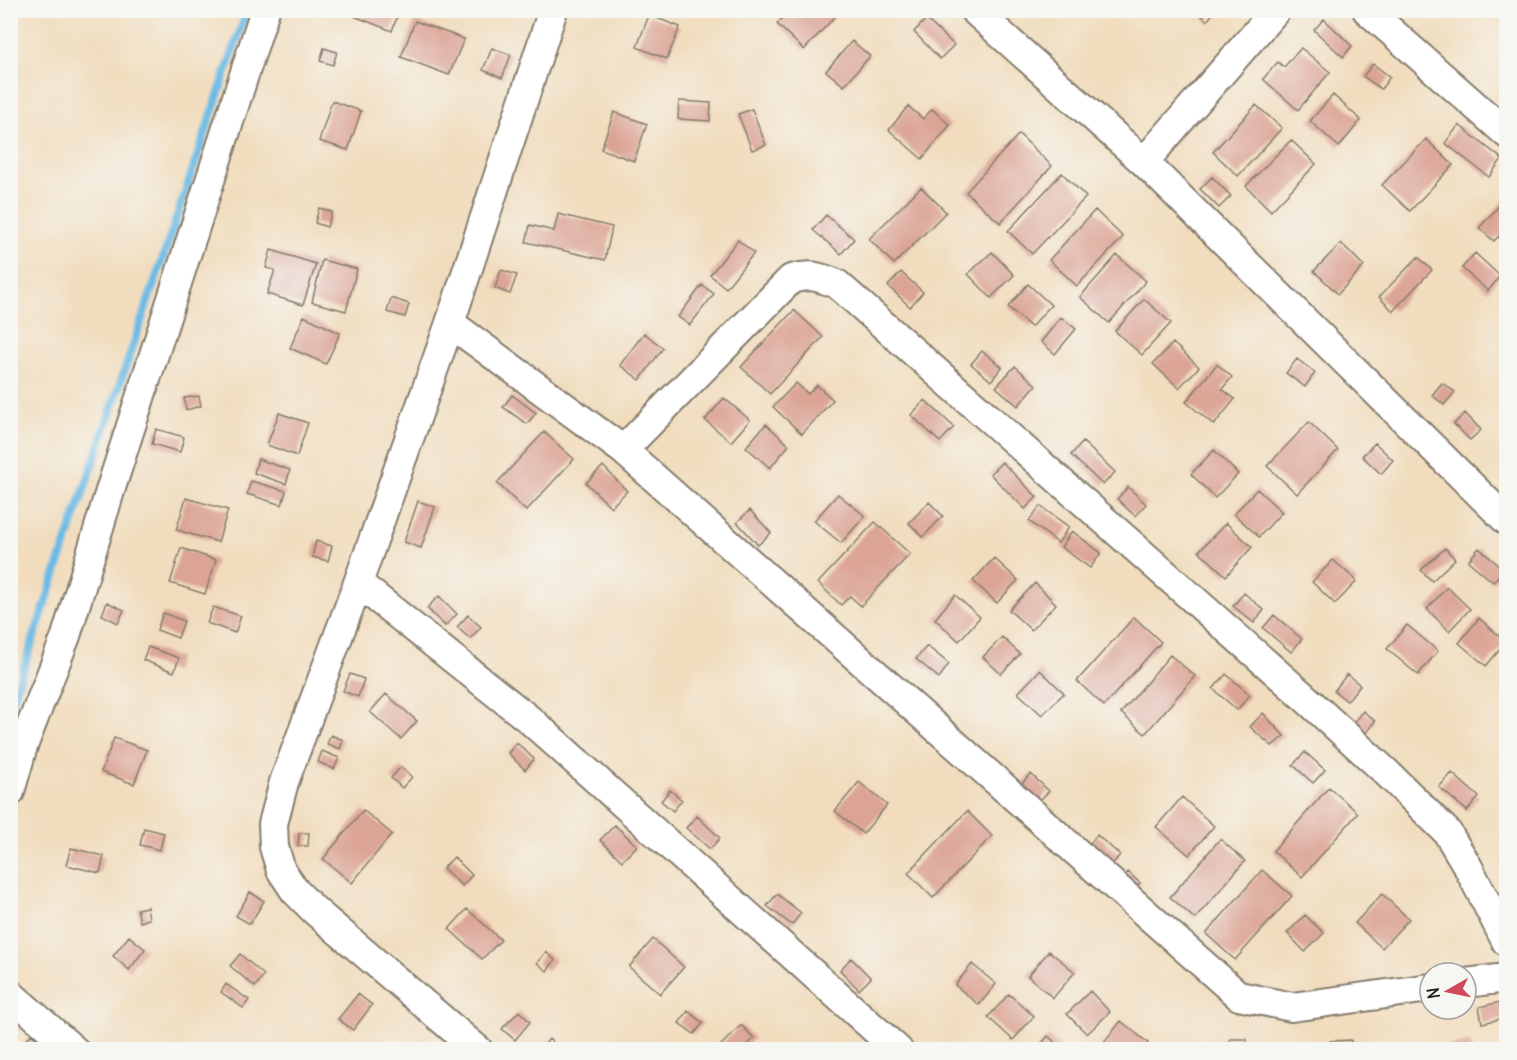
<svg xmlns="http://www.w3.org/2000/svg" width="1517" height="1060" viewBox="0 0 1517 1060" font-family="Delius,sans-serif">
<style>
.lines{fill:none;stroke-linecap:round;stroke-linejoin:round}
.stream{stroke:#69bae4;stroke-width:8}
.building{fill:#dba495}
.minor-casing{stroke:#867c6d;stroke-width:32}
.minor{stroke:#fff;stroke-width:28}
</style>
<rect width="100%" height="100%" fill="#f6f6f2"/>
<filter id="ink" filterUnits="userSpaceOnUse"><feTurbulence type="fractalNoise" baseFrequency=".0167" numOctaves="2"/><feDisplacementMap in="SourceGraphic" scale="12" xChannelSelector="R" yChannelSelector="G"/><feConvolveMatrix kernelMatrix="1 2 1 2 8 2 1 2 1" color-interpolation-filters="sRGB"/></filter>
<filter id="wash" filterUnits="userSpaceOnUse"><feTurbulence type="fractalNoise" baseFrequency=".008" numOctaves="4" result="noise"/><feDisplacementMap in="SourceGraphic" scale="24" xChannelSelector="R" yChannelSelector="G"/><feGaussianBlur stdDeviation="1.35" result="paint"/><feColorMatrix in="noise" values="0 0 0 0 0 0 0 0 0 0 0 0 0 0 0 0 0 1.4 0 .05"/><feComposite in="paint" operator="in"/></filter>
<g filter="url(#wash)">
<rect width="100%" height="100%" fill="#f1ddbe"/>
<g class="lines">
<path class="stream" d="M 10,708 L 247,10"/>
</g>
<g id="blocks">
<path class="building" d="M 356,10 L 381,10 L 397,17 L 392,31 L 354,16 Z
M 790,10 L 841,10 L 804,50 L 777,24 Z
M 1196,10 L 1216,10 L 1207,21 Z
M 649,15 L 680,27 L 667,59 L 637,47 Z
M 926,19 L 954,45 L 940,59 L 914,32 Z
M 1324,19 L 1352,46 L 1343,57 L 1314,30 Z
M 415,21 L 464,39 L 449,75 L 401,57 Z
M 852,41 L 870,56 L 844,86 L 826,71 Z
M 324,48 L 337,52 L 333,65 L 320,61 Z
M 492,48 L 511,55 L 502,78 L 483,70 Z
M 1301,48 L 1330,72 L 1298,110 L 1263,79 L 1278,62 L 1284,67 Z
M 1373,64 L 1390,77 L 1381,89 L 1363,76 Z
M 1333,95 L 1361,120 L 1339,147 L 1310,121 Z
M 332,101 L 361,111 L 348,150 L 319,141 Z
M 679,101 L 711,103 L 710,121 L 678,119 Z
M 1256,105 L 1282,128 L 1238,176 L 1213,152 Z
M 908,106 L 923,119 L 932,109 L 950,125 L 922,159 L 889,130 Z
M 752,109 L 766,145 L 752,150 L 738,114 Z
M 614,112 L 647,124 L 634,161 L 601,149 Z
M 1459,125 L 1502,159 L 1489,177 L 1445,143 Z
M 1019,134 L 1052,166 L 1000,223 L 966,192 Z
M 1426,139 L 1453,165 L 1410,211 L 1382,185 Z
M 1291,140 L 1316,164 L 1271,211 L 1246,186 Z
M 1062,173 L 1086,197 L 1032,254 L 1008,231 Z
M 1212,177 L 1231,196 L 1219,208 L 1200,189 Z
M 921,187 L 946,212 L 894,264 L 869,239 Z
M 1504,200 L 1506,202 L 1506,243 L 1499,236 L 1494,241 L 1479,228 Z
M 319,208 L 332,212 L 327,227 L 315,223 Z
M 1095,210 L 1123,237 L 1077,286 L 1049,260 Z
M 558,214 L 612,227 L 605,260 L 526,242 L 530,225 L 554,231 Z
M 826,215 L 854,239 L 841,254 L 813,230 Z
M 738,240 L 754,253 L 726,288 L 710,275 Z
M 1341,243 L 1364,266 L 1338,294 L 1314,271 Z
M 271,250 L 316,264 L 303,305 L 267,294 L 275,270 L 266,268 Z
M 992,252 L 1014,275 L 991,298 L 968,274 Z
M 1475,253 L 1500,276 L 1488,291 L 1462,268 Z
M 1117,255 L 1146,281 L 1109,323 L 1080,297 Z
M 1418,257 L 1432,270 L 1393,311 L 1379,297 Z
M 322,260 L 357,269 L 346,311 L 312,302 Z
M 501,270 L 517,275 L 510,294 L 495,288 Z
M 901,272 L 923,292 L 910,307 L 888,286 Z
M 1028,284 L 1051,305 L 1031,327 L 1008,307 Z
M 702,285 L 714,294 L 690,325 L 678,317 Z
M 391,298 L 409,304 L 405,317 L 387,312 Z
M 1144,299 L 1171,323 L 1142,355 L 1115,331 Z
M 794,310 L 823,337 L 770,394 L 741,367 Z
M 304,316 L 340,333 L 326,364 L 290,348 Z
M 1061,317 L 1076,329 L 1055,354 L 1041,342 Z
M 644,333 L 663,348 L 640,380 L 620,365 Z
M 1173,343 L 1199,367 L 1179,388 L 1153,364 Z
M 982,351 L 1002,367 L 991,381 L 971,364 Z
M 1297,359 L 1315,373 L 1305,387 L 1286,373 Z
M 1217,364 L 1232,377 L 1222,389 L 1235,399 L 1214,425 L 1186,402 Z
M 1015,366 L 1036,385 L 1018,406 L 996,387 Z
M 796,383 L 808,394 L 817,385 L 833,400 L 802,434 L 773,407 Z
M 1442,383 L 1455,392 L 1444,405 L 1432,395 Z
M 512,395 L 536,413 L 527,424 L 503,407 Z
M 199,396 L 201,406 L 186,410 L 184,398 Z
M 724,398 L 750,420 L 731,442 L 705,420 Z
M 925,400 L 954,427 L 940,442 L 911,415 Z
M 279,413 L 308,423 L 297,456 L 267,445 Z
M 1465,413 L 1481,430 L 1470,440 L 1454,424 Z
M 1309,422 L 1338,450 L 1297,494 L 1267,466 Z
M 766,424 L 789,445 L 770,468 L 746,447 Z
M 156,429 L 184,437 L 180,452 L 152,444 Z
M 544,432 L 574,459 L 526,511 L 497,483 Z
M 1083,442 L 1115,472 L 1103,485 L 1071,455 Z
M 1375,443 L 1393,460 L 1381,474 L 1362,456 Z
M 1214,450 L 1238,474 L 1215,498 L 1191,474 Z
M 258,459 L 290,470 L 286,484 L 254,473 Z
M 1002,462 L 1037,497 L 1025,509 L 990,474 Z
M 603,466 L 627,491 L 611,507 L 586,483 Z
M 251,481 L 286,491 L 282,505 L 247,494 Z
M 1128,487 L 1146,504 L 1135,516 L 1117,499 Z
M 1257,489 L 1282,512 L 1259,537 L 1234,514 Z
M 838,494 L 865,516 L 841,543 L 814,521 Z
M 186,498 L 228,510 L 218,542 L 176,530 Z
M 418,501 L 435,507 L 421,548 L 404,542 Z
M 929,502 L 943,516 L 923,537 L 909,523 Z
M 1040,506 L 1069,527 L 1058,543 L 1029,521 Z
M 750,510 L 771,533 L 758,545 L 737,522 Z
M 875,522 L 910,554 L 861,606 L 850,596 L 841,605 L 818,583 Z
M 1226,523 L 1252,547 L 1226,576 L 1199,551 Z
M 1072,531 L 1101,553 L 1090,568 L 1061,547 Z
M 316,541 L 332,546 L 328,561 L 312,557 Z
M 181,548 L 216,560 L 205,594 L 170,583 Z
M 1445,548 L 1455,559 L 1432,581 L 1421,570 Z
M 1479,548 L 1504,570 L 1493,582 L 1468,561 Z
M 994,558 L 1018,580 L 997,603 L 973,581 Z
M 1333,560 L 1357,581 L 1335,604 L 1312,582 Z
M 1035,583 L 1056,604 L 1031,630 L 1009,610 Z
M 1447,587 L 1470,609 L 1449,631 L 1427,609 Z
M 1244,593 L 1264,610 L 1254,623 L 1233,606 Z
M 955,595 L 980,617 L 959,641 L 935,619 Z
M 439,596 L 457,614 L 445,626 L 427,608 Z
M 107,602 L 124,610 L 118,623 L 102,615 Z
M 213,607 L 241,616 L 235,633 L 207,623 Z
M 163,613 L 184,621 L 178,638 L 157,630 Z
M 468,615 L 481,627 L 470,639 L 457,627 Z
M 1274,615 L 1302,639 L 1291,652 L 1263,628 Z
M 1134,617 L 1161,642 L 1104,706 L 1077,681 Z
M 1479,618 L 1506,642 L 1486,666 L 1459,643 Z
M 1407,625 L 1438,651 L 1418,675 L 1387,649 Z
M 1002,637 L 1020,654 L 1001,674 L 983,657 Z
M 927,646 L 949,664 L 939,678 L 916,659 Z
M 148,647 L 179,658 L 174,672 L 143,660 Z
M 1170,655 L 1195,676 L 1145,734 L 1121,713 Z
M 1040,670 L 1064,693 L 1042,715 L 1018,693 Z
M 350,674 L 364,679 L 358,697 L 343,691 Z
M 1226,674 L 1250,695 L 1237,710 L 1213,689 Z
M 1347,674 L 1360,685 L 1347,701 L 1334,691 Z
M 386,694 L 417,721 L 401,739 L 370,712 Z
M 1363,711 L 1375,721 L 1366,733 L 1354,722 Z
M 1263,713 L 1284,736 L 1272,746 L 1250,727 Z
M 331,735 L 343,740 L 340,749 L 327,744 Z
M 114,738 L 147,750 L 134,784 L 101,772 Z
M 517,743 L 534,759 L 525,770 L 508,753 Z
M 322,751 L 339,758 L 334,769 L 318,762 Z
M 1305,752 L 1325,770 L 1313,783 L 1293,765 Z
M 401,767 L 412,777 L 402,788 L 391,778 Z
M 1452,773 L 1479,797 L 1467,811 L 1439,787 Z
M 1031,774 L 1049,791 L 1039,801 L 1021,784 Z
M 859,782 L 887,805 L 863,834 L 835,811 Z
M 1329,787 L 1358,813 L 1302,877 L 1273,851 Z
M 670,790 L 682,800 L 673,811 L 661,801 Z
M 1182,797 L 1214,826 L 1189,855 L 1156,827 Z
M 363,810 L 392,834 L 352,883 L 323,859 Z
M 967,811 L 992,836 L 933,898 L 908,873 Z
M 697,816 L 720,838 L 710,849 L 686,828 Z
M 615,825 L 637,846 L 622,861 L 600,840 Z
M 144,828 L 164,833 L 160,850 L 140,845 Z
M 299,833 L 309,833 L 308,846 L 298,846 Z
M 1097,835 L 1120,855 L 1110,867 L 1087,847 Z
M 1220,839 L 1245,861 L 1195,919 L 1170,897 Z
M 71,848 L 104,856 L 100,873 L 66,865 Z
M 454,857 L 472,875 L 462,886 L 443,868 Z
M 1262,870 L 1292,896 L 1235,960 L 1206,934 Z
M 1128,872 L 1140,883 L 1131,893 L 1119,883 Z
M 250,892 L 264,901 L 250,924 L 236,916 Z
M 777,894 L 801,913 L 792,925 L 767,906 Z
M 1382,894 L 1409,919 L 1382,948 L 1355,923 Z
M 147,907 L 149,919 L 140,922 L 137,909 Z
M 467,909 L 501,940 L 482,959 L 449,929 Z
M 1305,915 L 1324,933 L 1305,952 L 1287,933 Z
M 129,936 L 145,949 L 129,970 L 113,956 Z
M 653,939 L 684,967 L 660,994 L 629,967 Z
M 1049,951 L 1075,972 L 1053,998 L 1028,976 Z
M 546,952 L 555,960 L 547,971 L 537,963 Z
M 240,954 L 264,975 L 255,987 L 230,966 Z
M 851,958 L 871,978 L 859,990 L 840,970 Z
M 972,964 L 996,984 L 979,1005 L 955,985 Z
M 226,984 L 249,1000 L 243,1008 L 221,992 Z
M 1090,991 L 1110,1012 L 1087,1034 L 1067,1014 Z
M 358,994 L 372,1005 L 353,1030 L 338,1019 Z
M 1009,994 L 1034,1016 L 1013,1040 L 988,1017 Z
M 1505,1001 L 1506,1018 L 1482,1023 L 1479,1007 Z
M 519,1011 L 530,1022 L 515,1040 L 502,1029 Z
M 688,1011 L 703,1023 L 694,1034 L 679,1023 Z
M 1121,1021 L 1148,1043 L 1142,1050 L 1103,1050 L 1100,1047 Z
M 741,1025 L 754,1038 L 743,1050 L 723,1050 L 720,1046 Z
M 31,1034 L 37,1039 L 30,1049 L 24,1044 Z
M 1048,1036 L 1063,1050 L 1036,1050 Z
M 549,1039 L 562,1050 L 540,1050 Z
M 1230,1039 L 1247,1039 L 1246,1050 L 1229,1050 Z
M 1351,1040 L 1351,1050 L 1331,1050 L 1330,1041 Z
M 1471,1042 L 1472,1050 L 1438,1050 L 1437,1048 Z"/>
</g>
</g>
<g filter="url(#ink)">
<use href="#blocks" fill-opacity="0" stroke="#867c6d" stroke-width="1.5"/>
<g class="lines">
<g class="minor-casing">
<path id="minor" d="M 974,10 L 1144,162 L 1506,520
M 1367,10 L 1506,133
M 1144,162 L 1276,10
M 450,323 L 623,450 L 1239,996 L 1292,1007 L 1430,988
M 623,450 L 791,279 C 812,274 817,276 837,284 L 1303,696 L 1386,772 L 1447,832 L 1468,867 L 1506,941
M 358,583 L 531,721 L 898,1050
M 10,792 L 23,746 L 66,636 L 110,491 L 265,10
M 1466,983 L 1506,978
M 10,994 L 74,1050
M 478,1050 L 315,911 L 295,891 L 281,870 L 274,847 L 273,824 L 284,782 L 358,583 L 450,323 L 553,10"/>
</g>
<use href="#minor" class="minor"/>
</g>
</g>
<rect width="1517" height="1060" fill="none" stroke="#f6f6f2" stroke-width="36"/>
<g transform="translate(1448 991) rotate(261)"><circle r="28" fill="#f6f6f2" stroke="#9f9f9c" stroke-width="1.5"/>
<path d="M0-4.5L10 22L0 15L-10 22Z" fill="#d1495b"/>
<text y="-9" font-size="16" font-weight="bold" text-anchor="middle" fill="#1c1c1c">N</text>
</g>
</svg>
